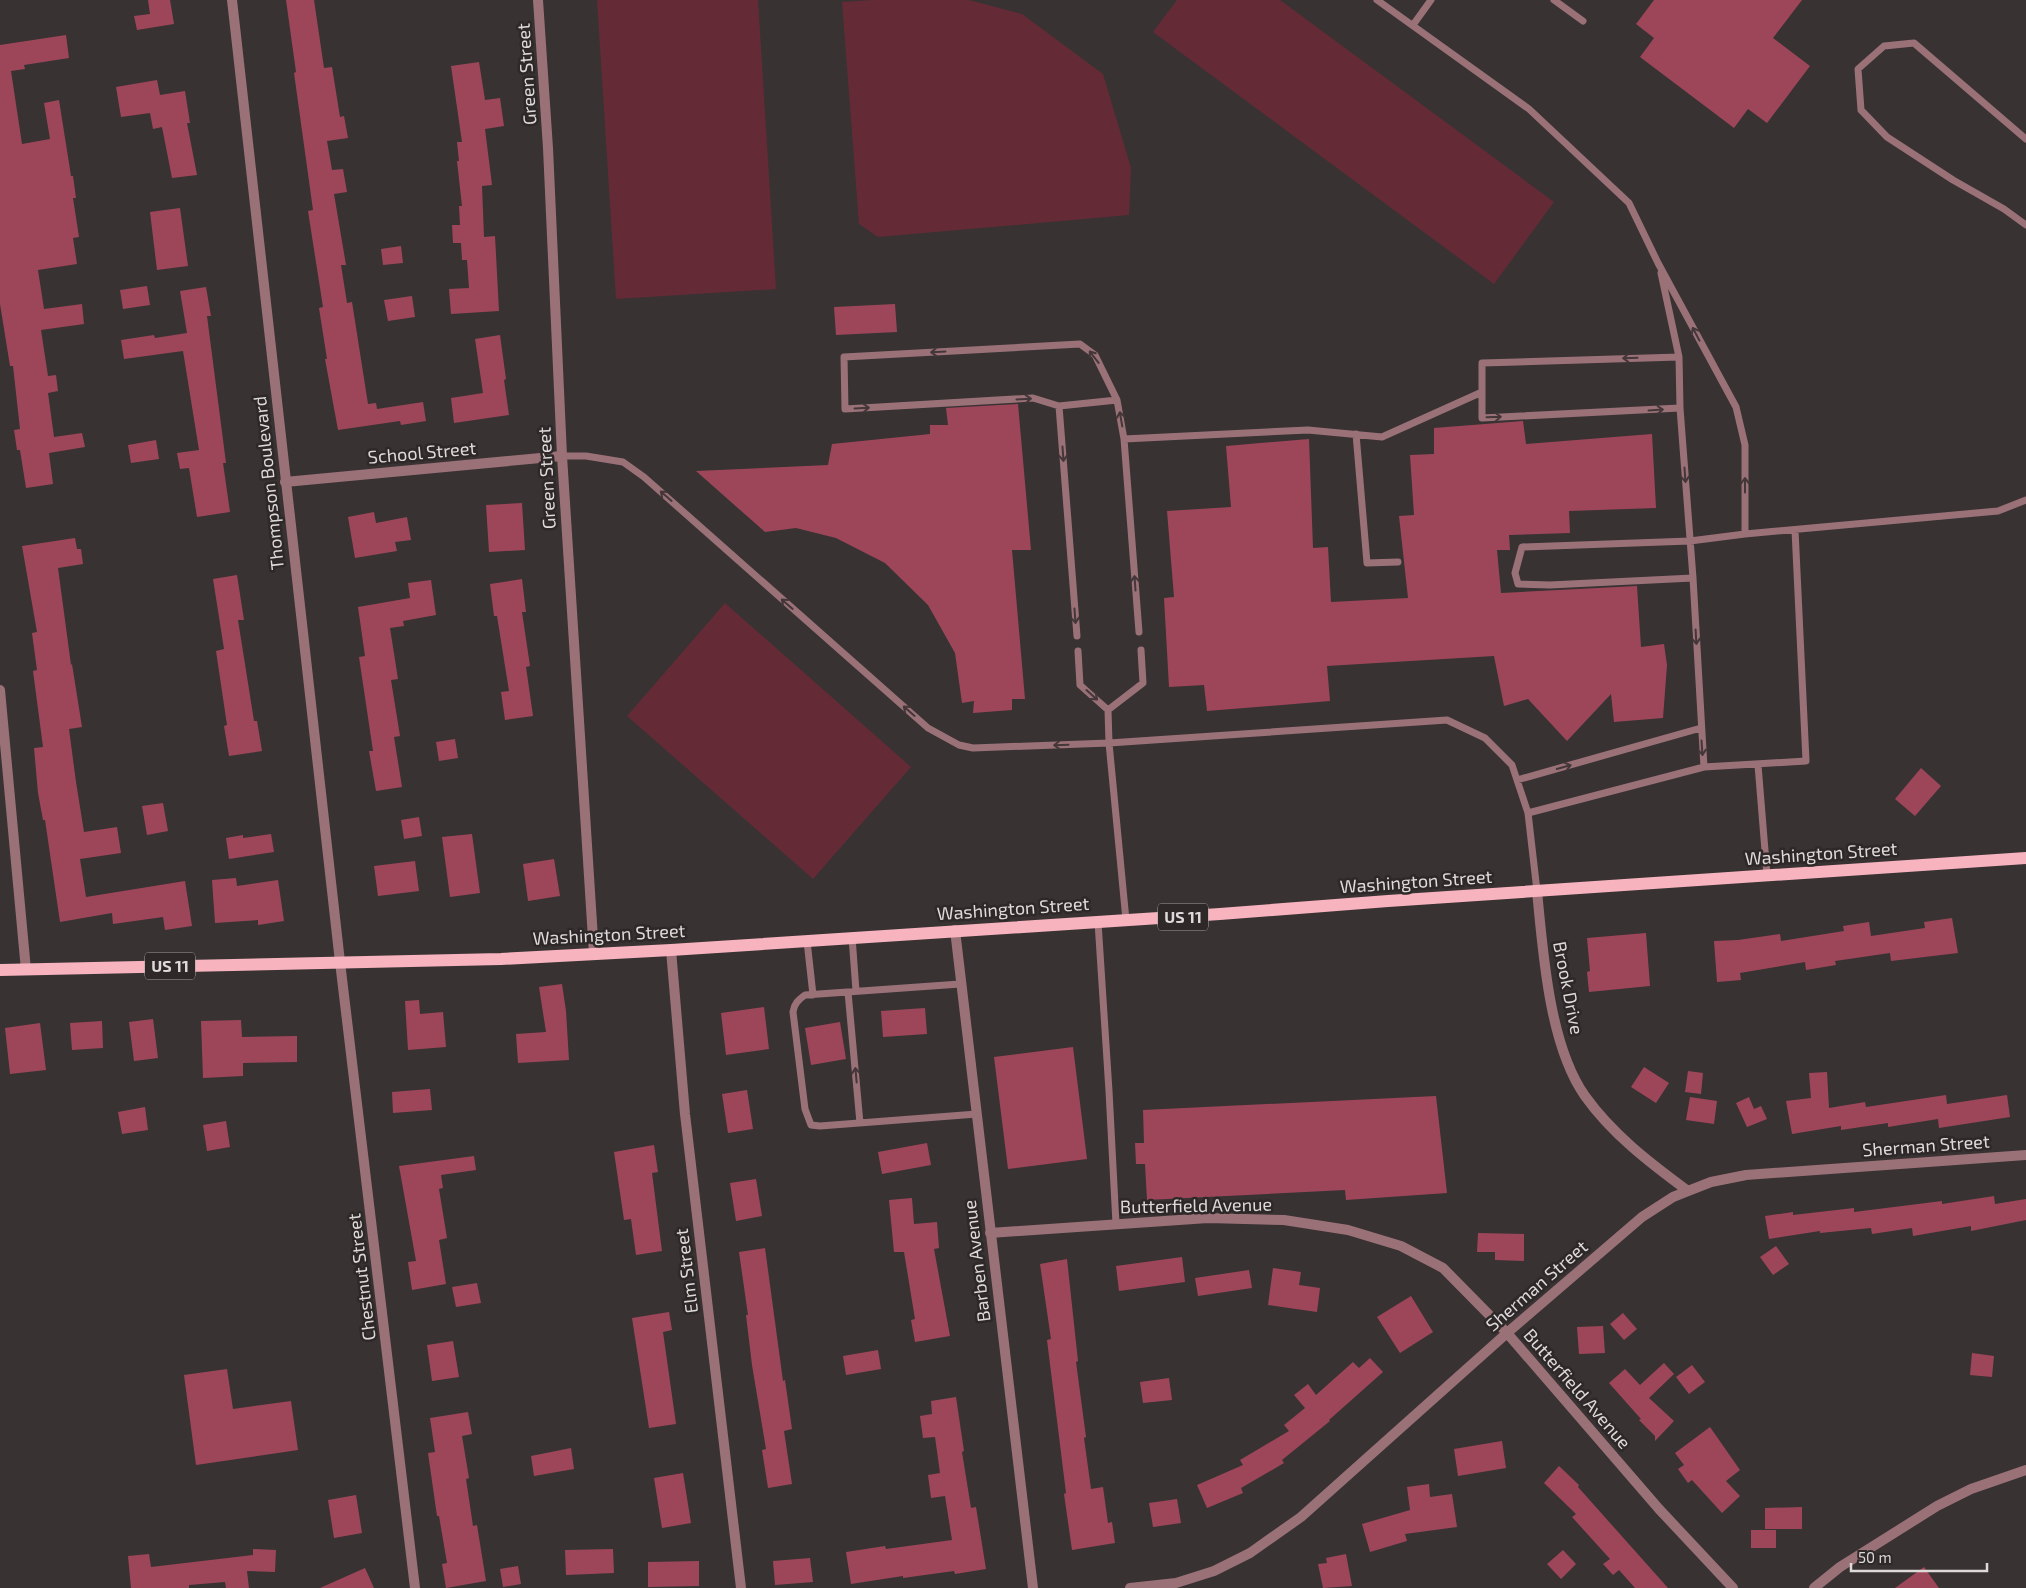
<svg xmlns="http://www.w3.org/2000/svg" width="2026" height="1588" viewBox="0 0 2026 1588" font-family="'Exo 2',sans-serif">
<style>
.green{fill:#642b37}
.building{fill:#9e4659}
.lines{fill:none;stroke-linecap:round;stroke-linejoin:round}
.service{stroke:#9b7178;stroke-width:7}
.minor{stroke:#9b7178;stroke-width:10}
.tertiary{stroke:#9b7178;stroke-width:10}
.primary{stroke:#f7b3be;stroke-width:12}
.oneway{stroke:#443739}
.labels{text-anchor:middle;stroke-width:5;stroke-linejoin:round;paint-order:stroke}
.shield{fill:#2e2829;stroke:#a9a5a5;stroke-width:1}
.shield-label{font-size:16px;font-weight:bold;fill:#dedada}
.street-label{font-size:18px;fill:#dedada;stroke:#2e2829}
</style>
<rect width="100%" height="100%" fill="#383233"/>
<path class="green" d="M 597,0 L 758,0 L 776,289 L 616,299 Z
M 872,0 L 969,0 L 1022,14 L 1103,74 L 1131,168 L 1129,215 L 878,237 L 859,224 L 842,2 Z
M 1177,0 L 1280,0 L 1554,202 L 1494,284 L 1153,32 Z
M 725,603 L 911,767 L 813,879 L 627,716 Z"/>
<path class="building" d="M 148,0 L 170,0 L 174,24 L 137,30 L 134,16 L 150,14 Z
M 286,0 L 314,0 L 324,68 L 332,67 L 340,117 L 344,116 L 348,138 L 327,141 L 332,170 L 343,169 L 347,192 L 334,194 L 346,265 L 341,265 L 347,303 L 352,302 L 368,404 L 376,403 L 377,409 L 423,402 L 426,421 L 401,425 L 400,421 L 338,430 L 325,359 L 327,359 L 319,308 L 323,307 L 308,211 L 313,210 L 294,73 L 296,72 Z
M 1654,0 L 1802,0 L 1773,38 L 1810,66 L 1767,123 L 1748,109 L 1734,128 L 1640,57 L 1654,38 L 1636,24 Z
M 66,35 L 69,58 L 24,65 L 25,69 L 11,71 L 22,144 L 50,139 L 44,103 L 59,100 L 71,176 L 73,176 L 76,198 L 73,198 L 79,237 L 73,238 L 77,264 L 38,270 L 44,309 L 82,304 L 84,324 L 41,330 L 48,376 L 56,375 L 58,391 L 48,393 L 54,437 L 82,433 L 85,447 L 49,453 L 53,484 L 26,488 L 20,450 L 17,450 L 14,430 L 20,429 L 13,366 L 10,366 L 0,304 L 0,45 Z
M 479,62 L 485,100 L 500,98 L 504,126 L 485,129 L 492,185 L 482,186 L 484,237 L 495,236 L 499,311 L 451,314 L 449,289 L 469,288 L 467,260 L 462,260 L 461,243 L 453,243 L 452,225 L 460,225 L 459,206 L 462,206 L 457,161 L 459,161 L 457,142 L 462,142 L 451,66 Z
M 157,80 L 160,95 L 185,91 L 190,123 L 187,123 L 197,175 L 172,178 L 162,127 L 153,129 L 150,113 L 121,117 L 116,87 Z
M 180,208 L 188,266 L 157,270 L 150,212 Z
M 401,246 L 403,263 L 383,265 L 381,249 Z
M 147,286 L 150,305 L 123,309 L 120,290 Z
M 206,287 L 211,316 L 207,316 L 226,463 L 223,463 L 230,512 L 197,517 L 189,468 L 180,469 L 177,453 L 199,450 L 183,351 L 124,359 L 121,340 L 154,335 L 155,338 L 187,333 L 180,291 Z
M 412,296 L 415,317 L 388,321 L 384,300 Z
M 895,304 L 897,332 L 836,335 L 834,307 Z
M 500,335 L 506,379 L 504,380 L 509,415 L 454,423 L 451,398 L 483,393 L 475,339 Z
M 1018,404 L 1031,550 L 1012,550 L 1025,699 L 1012,699 L 1012,710 L 973,713 L 974,701 L 962,703 L 955,653 L 928,605 L 885,563 L 836,538 L 796,528 L 765,532 L 696,471 L 828,465 L 832,444 L 930,434 L 930,425 L 948,425 L 946,408 Z
M 1523,421 L 1526,444 L 1652,434 L 1656,508 L 1569,511 L 1570,533 L 1509,535 L 1510,550 L 1497,550 L 1501,593 L 1637,586 L 1641,647 L 1664,644 L 1667,665 L 1663,718 L 1614,722 L 1611,694 L 1567,741 L 1528,699 L 1504,706 L 1494,656 L 1327,666 L 1330,701 L 1207,711 L 1204,685 L 1169,687 L 1164,598 L 1174,597 L 1167,511 L 1231,507 L 1226,446 L 1309,439 L 1313,548 L 1328,547 L 1331,602 L 1408,598 L 1399,516 L 1414,515 L 1410,455 L 1434,454 L 1434,428 Z
M 156,440 L 159,459 L 131,463 L 128,445 Z
M 522,503 L 525,550 L 489,552 L 486,505 Z
M 374,512 L 376,523 L 407,517 L 411,540 L 395,542 L 397,551 L 355,558 L 348,517 Z
M 75,538 L 77,549 L 81,549 L 83,564 L 58,568 L 71,665 L 72,664 L 82,727 L 69,729 L 76,782 L 84,832 L 117,827 L 121,853 L 80,859 L 86,897 L 185,881 L 192,926 L 165,930 L 163,917 L 113,924 L 112,913 L 60,922 L 45,820 L 43,820 L 38,793 L 34,748 L 43,747 L 33,671 L 37,670 L 32,633 L 37,632 L 22,546 Z
M 237,575 L 244,620 L 238,620 L 254,721 L 257,721 L 262,751 L 229,756 L 224,726 L 227,725 L 216,651 L 224,649 L 213,579 Z
M 522,579 L 526,612 L 522,612 L 530,666 L 526,667 L 533,716 L 505,720 L 501,692 L 509,691 L 497,616 L 494,616 L 490,584 Z
M 431,580 L 436,615 L 403,621 L 404,626 L 390,628 L 398,679 L 391,680 L 400,736 L 394,737 L 402,787 L 376,791 L 369,751 L 373,751 L 359,657 L 365,656 L 358,607 L 410,598 L 408,583 Z
M 455,739 L 458,758 L 439,761 L 436,742 Z
M 1921,768 L 1941,786 L 1915,816 L 1895,799 Z
M 163,803 L 168,831 L 147,835 L 142,806 Z
M 419,817 L 422,836 L 404,839 L 401,820 Z
M 271,834 L 274,852 L 229,859 L 226,838 L 243,835 L 243,838 Z
M 472,834 L 480,893 L 450,897 L 442,837 Z
M 554,859 L 560,896 L 528,901 L 523,864 Z
M 415,861 L 419,891 L 378,896 L 374,866 Z
M 236,878 L 237,886 L 278,880 L 284,921 L 258,925 L 258,920 L 215,923 L 212,880 Z
M 1952,918 L 1958,953 L 1891,961 L 1890,953 L 1835,961 L 1836,965 L 1806,970 L 1805,962 L 1740,973 L 1741,980 L 1717,982 L 1714,941 L 1738,940 L 1780,934 L 1781,941 L 1844,931 L 1843,926 L 1869,922 L 1871,936 L 1925,928 L 1924,922 Z
M 1646,933 L 1650,986 L 1589,992 L 1587,972 L 1590,971 L 1587,938 Z
M 562,984 L 566,1011 L 569,1060 L 518,1063 L 516,1034 L 546,1032 L 539,987 Z
M 419,1000 L 420,1014 L 443,1012 L 446,1047 L 408,1050 L 405,1001 Z
M 764,1007 L 769,1049 L 726,1055 L 721,1013 Z
M 925,1008 L 927,1034 L 883,1037 L 881,1011 Z
M 153,1019 L 158,1058 L 134,1061 L 129,1022 Z
M 241,1020 L 242,1037 L 297,1036 L 297,1062 L 243,1063 L 243,1076 L 203,1078 L 201,1021 Z
M 102,1021 L 103,1048 L 72,1050 L 70,1023 Z
M 840,1022 L 846,1059 L 811,1065 L 805,1028 Z
M 40,1023 L 46,1070 L 10,1074 L 5,1028 Z
M 1073,1047 L 1087,1159 L 1008,1169 L 994,1057 Z
M 1644,1067 L 1669,1083 L 1656,1103 L 1631,1087 Z
M 1688,1071 L 1703,1073 L 1701,1094 L 1685,1092 Z
M 1827,1072 L 1829,1108 L 1865,1102 L 1866,1107 L 1946,1095 L 1947,1104 L 2007,1095 L 2010,1117 L 1939,1128 L 1938,1119 L 1888,1127 L 1888,1123 L 1841,1130 L 1841,1126 L 1792,1134 L 1786,1101 L 1811,1098 L 1809,1073 Z
M 430,1089 L 432,1110 L 393,1113 L 392,1092 Z
M 747,1090 L 753,1129 L 728,1133 L 722,1094 Z
M 1436,1096 L 1447,1193 L 1346,1200 L 1345,1190 L 1147,1200 L 1145,1164 L 1136,1164 L 1135,1143 L 1144,1143 L 1143,1110 Z
M 1690,1097 L 1717,1101 L 1714,1124 L 1686,1120 Z
M 1749,1097 L 1754,1109 L 1761,1106 L 1767,1119 L 1747,1127 L 1736,1103 Z
M 145,1107 L 148,1130 L 122,1134 L 118,1112 Z
M 226,1121 L 230,1147 L 207,1151 L 203,1125 Z
M 927,1143 L 931,1165 L 882,1174 L 878,1152 Z
M 654,1145 L 658,1172 L 652,1173 L 662,1251 L 636,1255 L 631,1219 L 624,1220 L 614,1152 Z
M 474,1156 L 476,1170 L 441,1175 L 443,1188 L 439,1189 L 447,1238 L 439,1240 L 446,1284 L 412,1290 L 408,1262 L 416,1261 L 399,1166 Z
M 756,1179 L 762,1216 L 736,1221 L 730,1183 Z
M 1994,1196 L 1995,1204 L 2026,1199 L 2026,1220 L 1971,1231 L 1971,1226 L 1913,1236 L 1912,1228 L 1872,1234 L 1871,1228 L 1820,1233 L 1820,1231 L 1769,1239 L 1765,1216 L 1793,1212 L 1793,1215 L 1854,1208 L 1854,1212 L 1942,1201 L 1942,1204 Z
M 912,1198 L 914,1224 L 937,1222 L 939,1248 L 934,1249 L 950,1336 L 915,1342 L 911,1320 L 915,1319 L 904,1252 L 894,1252 L 889,1200 Z
M 1478,1233 L 1524,1234 L 1524,1261 L 1495,1260 L 1495,1252 L 1477,1252 Z
M 1776,1246 L 1789,1264 L 1773,1275 L 1760,1257 Z
M 765,1248 L 783,1381 L 785,1380 L 792,1429 L 784,1431 L 792,1484 L 768,1488 L 762,1450 L 766,1449 L 752,1365 L 746,1315 L 748,1315 L 739,1252 Z
M 1182,1257 L 1185,1282 L 1119,1291 L 1116,1266 Z
M 1067,1259 L 1078,1361 L 1076,1362 L 1086,1437 L 1084,1438 L 1091,1489 L 1103,1487 L 1108,1523 L 1112,1522 L 1115,1543 L 1072,1550 L 1064,1494 L 1066,1493 L 1047,1340 L 1051,1339 L 1040,1264 Z
M 1273,1268 L 1301,1272 L 1299,1285 L 1320,1288 L 1317,1312 L 1268,1305 Z
M 1249,1270 L 1252,1288 L 1198,1296 L 1195,1278 Z
M 477,1283 L 481,1303 L 456,1307 L 452,1287 Z
M 1411,1296 L 1433,1332 L 1400,1353 L 1377,1317 Z
M 669,1312 L 672,1330 L 663,1332 L 676,1424 L 649,1428 L 632,1318 Z
M 1623,1313 L 1637,1329 L 1624,1340 L 1610,1324 Z
M 1603,1326 L 1605,1353 L 1579,1354 L 1577,1327 Z
M 453,1341 L 459,1377 L 432,1381 L 427,1345 Z
M 878,1350 L 881,1369 L 846,1375 L 843,1356 Z
M 1972,1353 L 1994,1356 L 1992,1377 L 1970,1375 Z
M 1370,1358 L 1383,1372 L 1329,1420 L 1330,1421 L 1282,1460 L 1284,1463 L 1241,1488 L 1243,1493 L 1207,1508 L 1197,1485 L 1243,1465 L 1240,1460 L 1289,1431 L 1284,1425 L 1305,1408 L 1294,1395 L 1308,1384 L 1316,1395 L 1353,1362 L 1359,1368 Z
M 1664,1363 L 1674,1374 L 1649,1398 L 1674,1421 L 1655,1441 L 1655,1436 L 1639,1420 L 1641,1419 L 1609,1383 L 1625,1369 L 1640,1385 Z
M 1692,1365 L 1705,1382 L 1689,1394 L 1676,1377 Z
M 227,1369 L 233,1409 L 291,1401 L 298,1450 L 196,1465 L 184,1375 Z
M 1169,1378 L 1172,1400 L 1143,1403 L 1140,1382 Z
M 956,1397 L 964,1451 L 962,1452 L 971,1508 L 976,1507 L 986,1569 L 955,1574 L 954,1571 L 903,1578 L 903,1576 L 851,1584 L 846,1552 L 885,1546 L 886,1549 L 952,1540 L 945,1496 L 931,1498 L 928,1475 L 940,1473 L 935,1437 L 923,1438 L 920,1416 L 932,1414 L 931,1401 Z
M 468,1412 L 472,1434 L 462,1436 L 469,1478 L 466,1479 L 473,1526 L 477,1525 L 486,1581 L 446,1588 L 442,1564 L 447,1563 L 439,1516 L 437,1516 L 428,1453 L 435,1452 L 430,1418 Z
M 1710,1427 L 1740,1470 L 1726,1481 L 1740,1496 L 1722,1513 L 1692,1480 L 1688,1483 L 1678,1469 L 1684,1465 L 1675,1453 Z
M 1502,1441 L 1506,1468 L 1458,1476 L 1454,1449 Z
M 571,1448 L 574,1469 L 534,1476 L 531,1456 Z
M 1559,1466 L 1579,1485 L 1578,1487 L 1668,1588 L 1635,1588 L 1619,1570 L 1613,1575 L 1603,1564 L 1610,1559 L 1572,1517 L 1576,1514 L 1544,1483 Z
M 683,1473 L 691,1523 L 662,1528 L 654,1478 Z
M 1429,1484 L 1430,1497 L 1452,1494 L 1457,1527 L 1405,1534 L 1407,1541 L 1370,1552 L 1362,1524 L 1410,1510 L 1407,1487 Z
M 356,1495 L 362,1533 L 334,1538 L 328,1500 Z
M 1177,1499 L 1181,1523 L 1153,1527 L 1149,1503 Z
M 1802,1507 L 1802,1529 L 1765,1529 L 1765,1508 Z
M 1751,1530 L 1776,1530 L 1776,1548 L 1751,1548 Z
M 253,1549 L 276,1550 L 275,1572 L 247,1571 L 249,1588 L 226,1588 L 225,1582 L 189,1585 L 189,1588 L 131,1588 L 128,1556 L 149,1554 L 151,1567 L 253,1555 Z
M 613,1549 L 614,1573 L 566,1575 L 565,1550 Z
M 1563,1550 L 1576,1564 L 1561,1579 L 1547,1564 Z
M 1346,1554 L 1352,1586 L 1323,1588 L 1318,1564 L 1327,1563 L 1326,1558 Z
M 810,1558 L 813,1582 L 775,1585 L 773,1561 Z
M 699,1561 L 699,1586 L 648,1587 L 648,1562 Z
M 518,1566 L 521,1584 L 503,1587 L 500,1569 Z
M 1924,1567 L 1939,1588 L 1895,1588 Z
M 365,1568 L 374,1588 L 320,1588 Z"/>
<g class="lines">
<path class="service" d="M 1377,0 L 1529,109 L 1629,203 L 1658,263 L 1736,407 L 1745,445 L 1745,534
M 1554,0 L 1583,21
M 1413,25 L 1431,0
M 2026,139 L 1914,43 L 1884,46 L 1858,69 L 1861,110 L 1887,137 L 1953,180 L 2004,209 L 2026,225
M 1661,273 L 1679,357 L 1680,408 L 1693,578 L 1704,767
M 1679,357 L 1482,363 L 1482,418 L 1680,408
M 1117,400 L 1059,406 L 1033,398 L 845,409 L 844,357 L 1080,344 L 1095,355 L 1117,400 L 1124,439 L 1139,632
M 1059,406 L 1077,636
M 1356,434 L 1367,563 L 1398,562
M 1124,439 L 1308,430 L 1382,437 L 1482,392
M 562,456 L 586,456 L 623,462 L 644,477 L 928,728 L 959,745 L 973,748 L 1109,743 L 1108,710
M 1693,578 L 1550,585 L 1518,584 L 1515,573 L 1522,547 L 1690,541 L 1745,534 L 1998,511 L 2026,500
M 1078,651 L 1080,685 L 1108,710 L 1143,683 L 1141,650
M 1758,765 L 1767,875
M 1517,780 L 1701,728
M 1528,813 L 1537,891
M 1126,920 L 1109,743 L 1447,720 L 1485,738 L 1512,765 L 1528,813 L 1704,767 L 1806,761 L 1795,530
M 1098,922 L 1109,1091 L 1116,1224
M 852,937 L 856,991
M 807,941 L 813,995
M 960,984 L 805,995 C 798,1000 794,1004 793,1012 L 805,1109 L 811,1125 L 820,1126 L 977,1114
M 848,992 L 860,1123"/>
<path class="minor" d="M 538,0 L 548,148 L 562,456 L 594,954
M 285,482 L 562,456
M 0,690 L 26,970
M 1537,891 C 1543,952 1549,1045 1585,1096 C 1612,1134 1650,1163 1688,1191
M 671,950 L 685,1114 L 741,1588
M 340,962 L 415,1588
M 990,1233 L 1208,1218 L 1284,1220 L 1348,1230 L 1401,1246 L 1443,1268 L 1507,1333 L 1659,1509 L 1733,1588
M 1130,1588 L 1176,1583 L 1214,1571 L 1250,1553 L 1301,1517 L 1507,1333 L 1642,1217 L 1673,1197 L 1688,1191 L 1711,1182 L 1746,1175 L 2026,1155
M 1814,1588 L 1840,1567 L 1937,1506 L 1971,1489 L 2026,1470"/>
<path class="tertiary" d="M 232,0 L 340,962
M 955,930 L 1033,1588"/>
<path class="primary" d="M 0,970 L 501,959 L 671,950 L 1220,914 L 1388,901 L 2026,858"/>
</g>
<defs><path id="oneway-shaft" d="M-6 0H5M1.5-3L5.5 0L1.5 3" fill="none" stroke-width="1.6" stroke-linecap="round" stroke-linejoin="round" transform="scale(1.25)"/></defs>
<g class="oneway">
<use href="#oneway-shaft" transform="translate(1696 334) rotate(-118)"/>
<use href="#oneway-shaft" transform="translate(938 352) rotate(177)"/>
<use href="#oneway-shaft" transform="translate(1094 357) rotate(-128)"/>
<use href="#oneway-shaft" transform="translate(1630 358) rotate(178)"/>
<use href="#oneway-shaft" transform="translate(1024 399) rotate(-3)"/>
<use href="#oneway-shaft" transform="translate(862 408) rotate(-3)"/>
<use href="#oneway-shaft" transform="translate(1656 410) rotate(-4)"/>
<use href="#oneway-shaft" transform="translate(1494 417) rotate(-2)"/>
<use href="#oneway-shaft" transform="translate(1121 419) rotate(-100)"/>
<use href="#oneway-shaft" transform="translate(1063 454) rotate(86)"/>
<use href="#oneway-shaft" transform="translate(1685 475) rotate(86)"/>
<use href="#oneway-shaft" transform="translate(1745 485) rotate(-90)"/>
<use href="#oneway-shaft" transform="translate(666 496) rotate(-139)"/>
<use href="#oneway-shaft" transform="translate(1135 583) rotate(-94)"/>
<use href="#oneway-shaft" transform="translate(787 604) rotate(-139)"/>
<use href="#oneway-shaft" transform="translate(1075 616) rotate(86)"/>
<use href="#oneway-shaft" transform="translate(1696 637) rotate(87)"/>
<use href="#oneway-shaft" transform="translate(1092 695) rotate(42)"/>
<use href="#oneway-shaft" transform="translate(909 711) rotate(-139)"/>
<use href="#oneway-shaft" transform="translate(1061 745) rotate(178)"/>
<use href="#oneway-shaft" transform="translate(1702 748) rotate(86)"/>
<use href="#oneway-shaft" transform="translate(1564 767) rotate(-16)"/>
<use href="#oneway-shaft" transform="translate(856 1075) rotate(-95)"/>
</g>
<g class="labels">
<g class="shield">
<rect x="1158" y="903.5" width="50" height="27" rx="4"/>
<rect x="145" y="952.5" width="50" height="27" rx="4"/>
</g>
<g class="shield-label">
<text x="1183" y="923">US 11</text>
<text x="170" y="972">US 11</text>
</g>
<g class="street-label">
<text transform="translate(527 74) rotate(-94)" y="6">Green Street</text>
<text transform="translate(422 453) rotate(-5)" y="6">School Street</text>
<text transform="translate(547 478) rotate(-93)" y="6">Green Street</text>
<text transform="translate(269 483) rotate(-96)" y="6">Thompson Boulevard</text>
<text transform="translate(1821 854) rotate(-4)" y="6">Washington Street</text>
<text transform="translate(1416 882) rotate(-4)" y="6">Washington Street</text>
<text transform="translate(1013 909) rotate(-4)" y="6">Washington Street</text>
<text transform="translate(609 935) rotate(-3)" y="6">Washington Street</text>
<text transform="translate(1568 988) rotate(79)" y="6">Brook Drive</text>
<text transform="translate(1926 1146) rotate(-4)" y="6">Sherman Street</text>
<text transform="translate(1196 1206) rotate(-1)" y="6">Butterfield Avenue</text>
<text transform="translate(977 1261) rotate(-97)" y="6">Barben Avenue</text>
<text transform="translate(687 1271) rotate(-97)" y="6">Elm Street</text>
<text transform="translate(362 1277) rotate(-97)" y="6">Chestnut Street</text>
<text transform="translate(1537 1286) rotate(-41)" y="6">Sherman Street</text>
<text transform="translate(1577 1389) rotate(49)" y="6">Butterfield Avenue</text>
</g>
</g>
<path d="M1851 1563v8h136v-8" fill="none" stroke="#dedada" stroke-width="2.5"/>
<text x="1858" y="1563" font-size="15" fill="#dedada" stroke="#2e2829" stroke-width="4" paint-order="stroke">50 m</text>
</svg>
